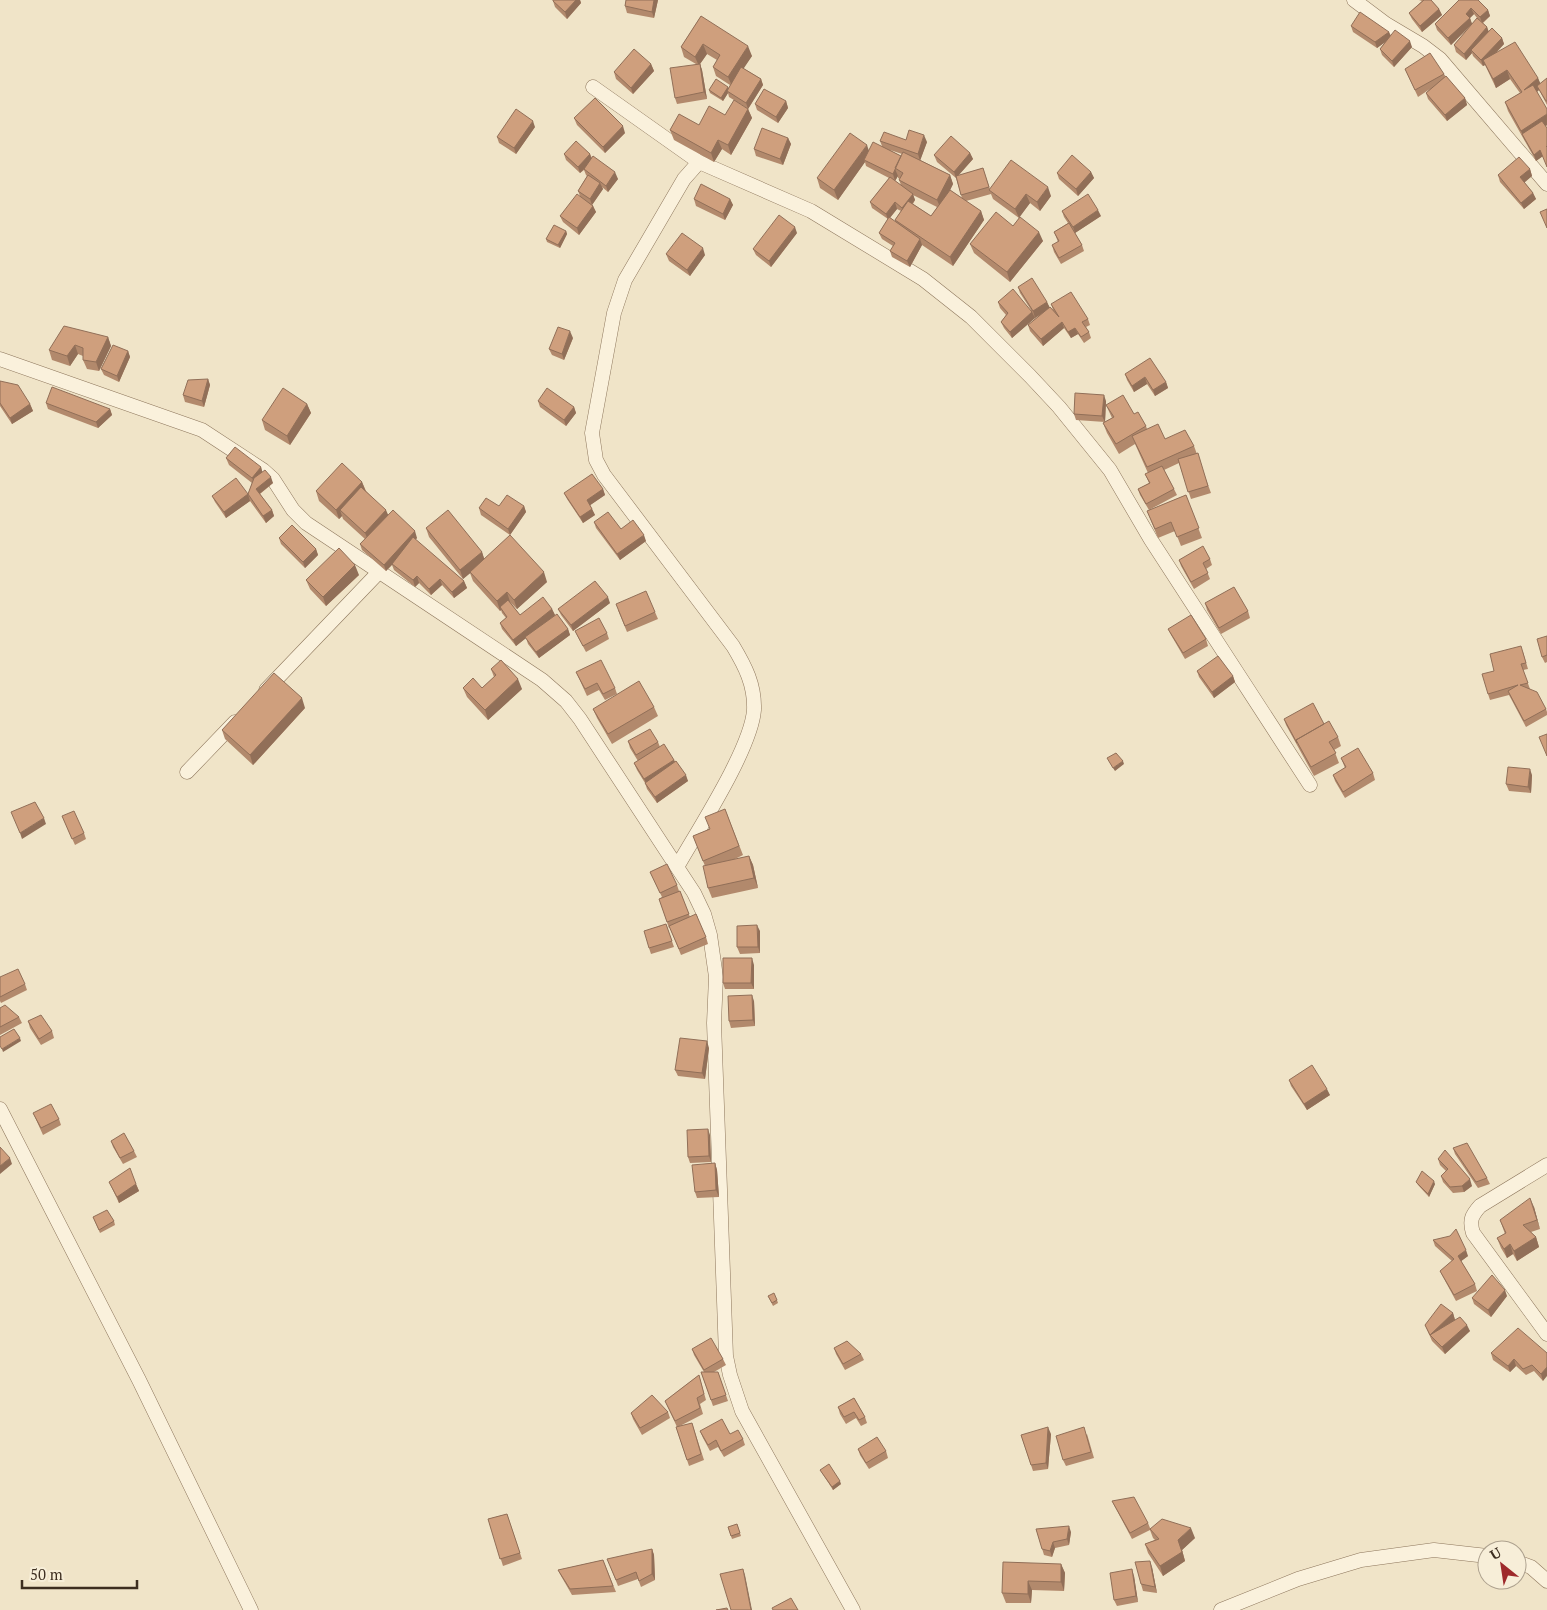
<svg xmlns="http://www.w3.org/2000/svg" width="1547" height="1610" viewBox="0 0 1547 1610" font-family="'PT Serif',serif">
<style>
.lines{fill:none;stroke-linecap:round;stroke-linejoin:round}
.street-casing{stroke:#8d765c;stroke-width:15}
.street{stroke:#faf1dc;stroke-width:14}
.wall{fill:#b2896c;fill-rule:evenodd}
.shaded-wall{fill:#916f58}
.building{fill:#cf9f7d;stroke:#916f58}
</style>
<rect width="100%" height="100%" fill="#f0e4c8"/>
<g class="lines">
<g class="street-casing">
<path id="street" d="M 1354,0 L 1386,24 L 1423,46 L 1440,59 L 1547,184
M 593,87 L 699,162
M 0,359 L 202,430 L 263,470 L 273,479 L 293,510 L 306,523 L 542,680 L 566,701 L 580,719 L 694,893 L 704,914 L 710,935 L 716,977 L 714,1023 L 726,1356 L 730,1375 L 742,1411 L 853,1610
M 266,690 L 379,572
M 187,772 L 235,722
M 677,867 C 698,830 751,749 754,710 C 755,685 745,666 733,646 L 604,475 L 596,460 L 592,433 L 614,313 L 625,280 L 684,179 L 699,162 L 811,211 L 923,279 L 971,317 L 1030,376 L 1059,407 L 1110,470 L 1151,540 L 1310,785
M 0,1109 L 139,1380 L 251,1610
M 1547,1165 L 1480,1206 C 1472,1215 1469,1220 1473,1233 L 1547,1334
M 1517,1562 L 1531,1567 L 1547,1581
M 1221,1610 L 1298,1579 L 1361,1560 L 1434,1550 L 1487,1556"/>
</g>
<use href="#street" class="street"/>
</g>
<path class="wall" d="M 553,0 L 580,0 L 581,3 L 567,19 L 555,7 L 553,1 Z
M 626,0 L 658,0 L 654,18 L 627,13 L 625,6 Z
M 1419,0 L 1431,0 L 1439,9 L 1442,15 L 1422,32 L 1412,19 L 1409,13 L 1422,1 Z
M 1459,0 L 1488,10 L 1490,16 L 1483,23 L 1487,27 L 1489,32 L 1502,38 L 1504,44 L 1497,52 L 1538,78 L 1540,84 L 1547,78 L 1547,105 L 1539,90 L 1537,92 L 1547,125 L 1546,126 L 1543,156 L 1536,161 L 1508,111 L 1505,102 L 1520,93 L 1510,79 L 1496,88 L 1485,65 L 1483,66 L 1473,56 L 1472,53 L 1466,60 L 1456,52 L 1454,45 L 1471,25 L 1451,45 L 1437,30 L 1435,24 ZM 1474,14 L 1477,18 L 1472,24 L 1470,18 Z
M 701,16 L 752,56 L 743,68 L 761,79 L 763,85 L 748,109 L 752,118 L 731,155 L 722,149 L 714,162 L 674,140 L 670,130 L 699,125 L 745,107 L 729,97 L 728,93 L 723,101 L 710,93 L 709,90 L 729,88 L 730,85 L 716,76 L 713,67 L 717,60 L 707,54 L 700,64 L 702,70 L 707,99 L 677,104 L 675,98 L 696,64 L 684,57 L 681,47 Z
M 1351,26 L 1389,32 L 1391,36 L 1412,47 L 1394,67 L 1382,55 L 1380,49 L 1385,42 L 1377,48 L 1353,32 Z
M 651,64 L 654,71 L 633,94 L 616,79 L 614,72 Z
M 1405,69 L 1444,74 L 1445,77 L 1465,98 L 1467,105 L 1447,121 L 1428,99 L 1426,93 L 1430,89 L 1418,97 Z
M 786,101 L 788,108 L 778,123 L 757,110 L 755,104 Z
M 574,118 L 625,133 L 605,153 L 577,125 Z
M 535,127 L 516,154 L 499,143 L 497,137 Z
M 788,138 L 791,144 L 783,165 L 756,156 L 754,149 Z
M 906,140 L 927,142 L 920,160 L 950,175 L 953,184 L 950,190 L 962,198 L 956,178 L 937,162 L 934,155 L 970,153 L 973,159 L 958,176 L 983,168 L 990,189 L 1051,196 L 1040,211 L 1030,203 L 1019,217 L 1043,241 L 1010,282 L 974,253 L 970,244 L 1013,226 L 1019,218 L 993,199 L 991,194 L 966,201 L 981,211 L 984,220 L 953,266 L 922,245 L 910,267 L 892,257 L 890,251 L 893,246 L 882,239 L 879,233 L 888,219 L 872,208 L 870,202 L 889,178 L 866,166 L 865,162 L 838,200 L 820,188 L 817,178 L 869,150 L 882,146 L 880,141 ZM 890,150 L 902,154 L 901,156 ZM 898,176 L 898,178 L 900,179 L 899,180 L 901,185 L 895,181 ZM 913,195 L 937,207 L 931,216 L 913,204 L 915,200 ZM 897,209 L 901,211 L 895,220 L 896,222 L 890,218 Z
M 564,154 L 590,154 L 592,158 L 618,179 L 608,192 L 602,187 L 603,189 L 592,205 L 593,206 L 596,212 L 579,235 L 563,222 L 560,216 L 580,196 L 578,191 L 587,176 L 586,175 L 584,170 L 580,173 L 566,160 Z
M 1530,169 L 1532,176 L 1524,182 L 1533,193 L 1536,199 L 1524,209 L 1500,182 L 1498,175 Z
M 1091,172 L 1094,178 L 1078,196 L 1059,179 L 1057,173 Z
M 694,199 L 730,199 L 733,205 L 725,220 L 696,206 Z
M 1062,211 L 1101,216 L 1075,233 L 1082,245 L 1084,251 L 1061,264 L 1054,252 L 1052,245 L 1058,242 L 1054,232 L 1068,223 L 1064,217 Z
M 566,231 L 567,234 L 560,248 L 547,242 L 546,239 Z
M 797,233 L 771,267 L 756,255 L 753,249 Z
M 666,254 L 705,255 L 690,276 L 669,261 Z
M 1018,287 L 1047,302 L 1049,307 L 1053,310 L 1051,304 L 1088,319 L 1090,325 L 1086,327 L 1089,332 L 1091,338 L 1084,343 L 1078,334 L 1071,338 L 1064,328 L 1043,346 L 1030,331 L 1028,325 L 1041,314 L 1035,318 L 1033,314 L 1035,318 L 1012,338 L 1004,328 L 1001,322 L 1006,315 L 1000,308 L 998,302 L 1031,310 L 1020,293 Z
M 108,337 L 111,346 L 99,371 L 87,369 L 83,360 L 83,356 L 78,354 L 70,366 L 52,360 L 49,350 Z
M 573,338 L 564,360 L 552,355 L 549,349 Z
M 128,351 L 130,357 L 119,382 L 104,375 L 101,369 Z
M 1125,374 L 1166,382 L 1168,388 L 1155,396 L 1147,384 L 1134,392 L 1127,380 Z
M 208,379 L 210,385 L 204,407 L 185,402 L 183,395 Z
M 0,381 L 30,404 L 33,411 L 12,424 L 0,406 Z
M 538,401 L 574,407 L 576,413 L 566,426 L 540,407 Z
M 1106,401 L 1105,422 L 1076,420 L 1074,414 Z
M 46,403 L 110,409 L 112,415 L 98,428 L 48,409 Z
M 307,404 L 311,413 L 290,445 L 265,430 L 262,420 Z
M 1106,405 L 1134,414 L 1146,426 L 1147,429 L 1165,439 L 1194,446 L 1211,493 L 1191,499 L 1179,463 L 1164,470 L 1174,489 L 1177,495 L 1149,510 L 1140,495 L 1138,489 L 1149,483 L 1145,474 L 1148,473 L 1135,444 L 1119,454 L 1107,433 L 1103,423 L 1112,418 Z
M 226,458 L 261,467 L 262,472 L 273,483 L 260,494 L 272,510 L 274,516 L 266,523 L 250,501 L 226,518 L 215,502 L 212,496 L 248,494 L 252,483 L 229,465 Z
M 362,482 L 366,491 L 388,515 L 417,538 L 415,540 L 464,581 L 467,588 L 454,598 L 442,585 L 431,595 L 419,583 L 415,587 L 394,570 L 392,565 L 386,571 L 362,550 L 360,544 L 365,539 L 343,519 L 342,516 L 339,519 L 319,501 L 316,491 Z
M 603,489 L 605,495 L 590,505 L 595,515 L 583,523 L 567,499 L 564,493 Z
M 1186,495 L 1202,538 L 1181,546 L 1175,531 L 1158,538 L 1147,511 Z
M 499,506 L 524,506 L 526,512 L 510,535 L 481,515 L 479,508 Z
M 594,522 L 621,529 L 646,541 L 620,560 L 596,528 Z
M 426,528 L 482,552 L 484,559 L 547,582 L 517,609 L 510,602 L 520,615 L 552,609 L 555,615 L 568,629 L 570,635 L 539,658 L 528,644 L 526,638 L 516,646 L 502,629 L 500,623 L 506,618 L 502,613 L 501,610 L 500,611 L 473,581 L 470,573 L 463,579 L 429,537 Z
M 279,538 L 316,549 L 318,555 L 305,568 L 281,544 Z
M 1210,559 L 1212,565 L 1206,569 L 1210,579 L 1194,589 L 1181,566 L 1179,560 Z
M 359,575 L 326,606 L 310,589 L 306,580 Z
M 610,603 L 573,631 L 561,615 L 558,609 Z
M 1205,603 L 1248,611 L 1250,618 L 1221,634 L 1207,610 Z
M 618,610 L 655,612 L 658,619 L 627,632 Z
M 1168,629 L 1206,639 L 1208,646 L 1185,659 L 1171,635 Z
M 575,631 L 607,633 L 609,639 L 586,652 L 578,637 Z
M 1547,636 L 1547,662 L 1545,663 L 1542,657 Z
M 1523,652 L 1528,669 L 1523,670 L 1530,689 L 1546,709 L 1547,712 L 1547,715 L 1526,727 L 1509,695 L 1490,700 L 1488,694 L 1494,671 Z
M 491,669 L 522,689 L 488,720 L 467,697 L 463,688 L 482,688 L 494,677 Z
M 1197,671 L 1233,676 L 1235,682 L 1214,698 L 1199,677 Z
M 576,672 L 615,688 L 617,694 L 605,700 L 599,690 L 587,696 Z
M 654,707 L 658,716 L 612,744 L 597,718 L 593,709 Z
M 305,708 L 253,765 L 225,739 L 222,730 Z
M 1284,719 L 1324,724 L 1338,737 L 1341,746 L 1334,750 L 1339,763 L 1314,776 L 1286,725 Z
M 628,741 L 658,742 L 660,747 L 674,760 L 688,781 L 657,803 L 647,789 L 645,783 L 637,770 L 634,763 L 638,761 L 630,748 Z
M 1341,758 L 1373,773 L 1375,780 L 1345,798 L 1335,781 L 1333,775 L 1345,768 Z
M 1532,775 L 1531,793 L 1509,791 L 1506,784 Z
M 725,809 L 743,855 L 733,860 L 749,856 L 753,865 L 758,888 L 712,898 L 708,888 L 705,866 L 693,836 L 710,829 Z
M 62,816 L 84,833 L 86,839 L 75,845 Z
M 650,872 L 677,885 L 679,891 L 680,891 L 690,917 L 706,937 L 708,944 L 681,955 L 670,928 L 669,928 L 659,899 L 662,897 Z
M 666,924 L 674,947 L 651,954 L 649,948 Z
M 760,931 L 760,953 L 740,954 L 737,947 Z
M 754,965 L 754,989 L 725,989 L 723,983 Z
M 0,977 L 25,984 L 27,990 L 1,1003 L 0,1001 Z
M 754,1001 L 755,1026 L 731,1028 L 729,1021 Z
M 0,1008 L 19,1017 L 22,1023 L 0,1035 Z
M 28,1021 L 52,1031 L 54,1038 L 41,1045 L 30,1028 Z
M 709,1048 L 705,1079 L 678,1076 L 675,1070 Z
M 1289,1080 L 1330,1095 L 1307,1110 L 1291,1086 Z
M 33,1113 L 59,1119 L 61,1125 L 43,1135 Z
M 710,1135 L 711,1162 L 690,1163 L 688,1157 Z
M 111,1141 L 134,1151 L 137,1157 L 123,1164 L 113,1147 Z
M 1453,1148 L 1487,1178 L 1490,1184 L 1478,1188 L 1455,1154 Z
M 1438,1159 L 1472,1186 L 1464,1192 L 1453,1193 L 1443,1182 L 1441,1176 L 1446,1171 L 1440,1165 Z
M 715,1163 L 717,1170 L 719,1197 L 697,1198 L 695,1192 Z
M 109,1182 L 136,1184 L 139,1191 L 119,1203 Z
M 1416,1182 L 1435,1184 L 1429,1197 L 1418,1185 Z
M 1534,1207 L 1540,1229 L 1531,1232 L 1536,1237 L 1539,1247 L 1517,1261 L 1513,1254 L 1507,1258 L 1501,1248 L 1497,1238 L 1505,1234 L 1500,1220 Z
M 93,1217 L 114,1221 L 115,1225 L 100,1233 Z
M 1433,1240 L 1468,1256 L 1461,1261 L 1475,1284 L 1477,1291 L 1456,1301 L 1443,1277 L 1440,1271 L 1452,1261 L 1435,1246 Z
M 768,1296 L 777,1300 L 778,1303 L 773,1306 Z
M 1507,1296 L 1491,1317 L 1474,1304 L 1472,1298 Z
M 1453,1313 L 1455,1320 L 1470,1331 L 1445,1354 L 1432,1341 L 1425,1325 Z
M 834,1348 L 861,1354 L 864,1360 L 845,1370 L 836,1354 Z
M 692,1349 L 723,1359 L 726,1365 L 714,1372 L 718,1372 L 728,1401 L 713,1406 L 701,1372 L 704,1372 L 694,1355 Z
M 1491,1353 L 1547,1353 L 1543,1381 L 1534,1371 L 1526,1375 L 1516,1366 L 1510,1372 L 1493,1360 Z
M 699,1375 L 706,1400 L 700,1404 L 703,1414 L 678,1427 L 692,1423 L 704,1460 L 689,1466 L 676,1427 L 677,1427 L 665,1401 Z
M 854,1398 L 865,1417 L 867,1423 L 861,1426 L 856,1418 L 846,1424 L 840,1414 L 838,1407 Z
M 668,1412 L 670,1418 L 642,1435 L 633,1419 L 631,1413 Z
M 700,1431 L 730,1434 L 743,1439 L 745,1445 L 724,1457 L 718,1447 L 710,1451 L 703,1438 Z
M 1051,1434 L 1048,1469 L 1033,1471 L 1021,1435 Z
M 1087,1434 L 1094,1458 L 1066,1466 L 1063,1460 Z
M 858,1449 L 886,1451 L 888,1458 L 869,1469 L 860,1455 Z
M 820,1470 L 841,1484 L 833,1490 L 822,1473 Z
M 1112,1501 L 1148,1523 L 1150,1528 L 1195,1538 L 1182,1550 L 1185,1561 L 1163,1576 L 1148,1553 L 1145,1544 L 1155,1540 L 1153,1538 L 1150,1530 L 1132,1539 L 1115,1507 Z
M 507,1514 L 522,1559 L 503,1566 L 488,1519 Z
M 737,1524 L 741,1536 L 732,1539 L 728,1527 Z
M 1036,1529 L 1071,1532 L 1069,1545 L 1055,1548 L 1052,1557 L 1044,1555 Z
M 652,1549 L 654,1555 L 655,1580 L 641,1587 L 638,1579 L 618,1586 L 610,1566 Z
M 603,1560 L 616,1592 L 572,1595 L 561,1576 L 558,1570 Z
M 1061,1564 L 1065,1573 L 1064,1591 L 1032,1590 L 1031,1603 L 1006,1603 L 1002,1593 Z
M 1152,1567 L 1157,1593 L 1143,1591 L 1141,1584 Z
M 1134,1576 L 1138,1602 L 1117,1606 L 1114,1600 Z"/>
<path class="shaded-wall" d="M 576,0 L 580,0 L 581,3 L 567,19 L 565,12 Z
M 654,0 L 658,0 L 654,18 L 652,12 Z
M 1471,8 L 1474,14 L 1470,18 L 1472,24 L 1451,45 L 1448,38 L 1466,14 Z
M 1439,9 L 1442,15 L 1422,32 L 1420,26 Z
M 1488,10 L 1490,16 L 1482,23 L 1480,17 Z
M 1487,27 L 1489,33 L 1471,50 L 1472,53 L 1466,60 L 1464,54 Z
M 1389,32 L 1391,38 L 1377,48 L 1375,42 Z
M 1502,38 L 1504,44 L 1485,64 L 1483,60 L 1485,65 L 1483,66 L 1481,60 Z
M 1410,41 L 1412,47 L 1394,67 L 1392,61 Z
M 703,44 L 707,54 L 700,64 L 702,70 L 707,99 L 704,92 L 699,66 L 695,57 Z
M 748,46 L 752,56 L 732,86 L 728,77 Z
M 651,64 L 654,71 L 633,94 L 631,88 Z
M 1507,70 L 1510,79 L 1496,88 L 1493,79 Z
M 1538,78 L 1542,87 L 1537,86 L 1539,90 L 1528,99 L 1524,90 Z
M 761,79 L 763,85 L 748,109 L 746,103 Z
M 728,87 L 730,90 L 727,91 L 728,93 L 723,101 L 721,98 Z
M 1465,98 L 1467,105 L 1447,121 L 1445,115 Z
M 786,101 L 788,108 L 778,123 L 776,117 Z
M 748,109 L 752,118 L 731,155 L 728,145 Z
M 1547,114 L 1547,125 L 1525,140 L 1521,131 Z
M 533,121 L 535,127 L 516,154 L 514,148 Z
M 623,126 L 625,133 L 605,153 L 603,147 Z
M 924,135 L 927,142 L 920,161 L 918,154 Z
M 788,138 L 791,144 L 783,165 L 780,159 Z
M 718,140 L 722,149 L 714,162 L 711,153 Z
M 867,145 L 870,154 L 864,160 L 865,162 L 838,200 L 834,190 Z
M 1540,150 L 1543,156 L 1536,161 L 1534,155 Z
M 970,153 L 973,159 L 956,178 L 954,172 Z
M 590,154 L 592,161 L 580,173 L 578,167 Z
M 895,169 L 898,176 L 895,181 L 893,174 Z
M 1530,169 L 1532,176 L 1523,184 L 1520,177 Z
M 615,172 L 618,179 L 608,192 L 606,186 Z
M 1091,172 L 1094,178 L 1078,196 L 1076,189 Z
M 950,175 L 953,184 L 941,209 L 937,200 Z
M 600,183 L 603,189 L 592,205 L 590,199 Z
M 1048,187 L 1051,196 L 1040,211 L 1037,202 Z
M 1533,193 L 1536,199 L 1524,209 L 1521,203 Z
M 913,194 L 915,200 L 904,214 L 902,208 Z
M 1026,194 L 1030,203 L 1019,218 L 1015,209 Z
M 730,199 L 733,205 L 725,220 L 723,214 Z
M 895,202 L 897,209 L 888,220 L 886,214 Z
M 593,206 L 596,212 L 579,235 L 577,228 Z
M 1098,210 L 1101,216 L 1075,233 L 1073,227 Z
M 981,211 L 984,220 L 953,266 L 950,257 Z
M 795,227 L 797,233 L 771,267 L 769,261 Z
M 566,231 L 567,234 L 560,248 L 558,245 Z
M 1039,232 L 1043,241 L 1010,282 L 1007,272 Z
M 920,239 L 922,245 L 910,267 L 907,261 Z
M 703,248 L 705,255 L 690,276 L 687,270 Z
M 1047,302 L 1050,308 L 1035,318 L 1033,311 Z
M 1032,312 L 1035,318 L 1012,338 L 1010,332 Z
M 1062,322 L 1064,328 L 1043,346 L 1041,339 Z
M 1075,328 L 1078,334 L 1071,338 L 1068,332 Z
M 570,331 L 573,338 L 564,360 L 562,354 Z
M 108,337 L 111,346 L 99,371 L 96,362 Z
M 75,345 L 78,354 L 70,366 L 67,356 Z
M 128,351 L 130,357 L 119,382 L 117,376 Z
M 1145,377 L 1147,384 L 1134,392 L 1132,386 Z
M 208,379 L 210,385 L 204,407 L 202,401 Z
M 1166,382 L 1168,388 L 1155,396 L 1153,390 Z
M 1104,395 L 1106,401 L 1105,422 L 1102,416 Z
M 30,404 L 33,411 L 12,424 L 10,418 Z
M 307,404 L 311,413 L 290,445 L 287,436 Z
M 574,407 L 576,413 L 566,426 L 564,420 Z
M 110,409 L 112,415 L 98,428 L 96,422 Z
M 261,467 L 263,474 L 255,484 L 252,478 Z
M 271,477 L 273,483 L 258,495 L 256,489 Z
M 362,482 L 366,492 L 340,510 L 342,516 L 339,519 L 336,510 Z
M 603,489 L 605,495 L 589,506 L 587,500 Z
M 248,494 L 250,501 L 226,518 L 224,512 Z
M 524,506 L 526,512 L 510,535 L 508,529 Z
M 592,509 L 595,515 L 583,523 L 580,517 Z
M 272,510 L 274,516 L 266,523 L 263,516 Z
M 386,510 L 390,519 L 369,542 L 365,533 Z
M 415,531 L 417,538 L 386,571 L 384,565 Z
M 644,535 L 646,541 L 620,560 L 617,554 Z
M 316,549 L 318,555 L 305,568 L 303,562 Z
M 482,552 L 485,561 L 463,579 L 460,570 Z
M 355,565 L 359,575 L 326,606 L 323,597 Z
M 544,572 L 547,582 L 517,609 L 514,600 Z
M 417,576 L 419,583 L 415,587 L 413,580 Z
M 440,579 L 442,585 L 431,595 L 429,589 Z
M 464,581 L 467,588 L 454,598 L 452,592 Z
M 507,592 L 510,602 L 502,610 L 500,607 L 501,610 L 500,611 L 497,601 Z
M 608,597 L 610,603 L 573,631 L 571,625 Z
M 552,609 L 555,615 L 516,646 L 513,640 Z
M 568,629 L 570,635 L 539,658 L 536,652 Z
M 1233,676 L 1235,682 L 1214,698 L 1212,692 Z
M 518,679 L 522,689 L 488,720 L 485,710 Z
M 302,698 L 305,708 L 253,765 L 250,755 Z
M 674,760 L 677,767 L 647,785 L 644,779 Z
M 1123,761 L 1124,764 L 1115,771 L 1113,768 Z
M 1530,769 L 1532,775 L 1531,793 L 1528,787 Z
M 686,775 L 688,781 L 657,803 L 655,797 Z
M 44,818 L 46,824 L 22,839 L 20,833 Z
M 749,856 L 753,865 L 758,888 L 754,878 Z
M 757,925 L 760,931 L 760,953 L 758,947 Z
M 752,958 L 754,965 L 754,989 L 751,983 Z
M 752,995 L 754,1001 L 755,1026 L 753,1020 Z
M 20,1038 L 21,1041 L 3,1052 L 2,1049 Z
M 707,1041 L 709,1048 L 705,1079 L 702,1073 Z
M 1327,1089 L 1330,1095 L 1307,1110 L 1304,1104 Z
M 708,1129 L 710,1135 L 711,1162 L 709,1156 Z
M 10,1158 L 12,1164 L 0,1174 L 0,1166 Z
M 715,1163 L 717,1170 L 719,1197 L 716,1190 Z
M 1470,1179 L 1472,1186 L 1464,1192 L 1462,1186 Z
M 1434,1181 L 1435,1184 L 1429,1197 L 1428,1194 Z
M 136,1184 L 139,1191 L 119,1203 L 117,1197 Z
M 1530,1198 L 1534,1207 L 1540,1229 L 1537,1220 Z
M 1536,1237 L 1539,1247 L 1517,1261 L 1514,1251 Z
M 1510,1244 L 1513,1254 L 1507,1258 L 1504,1249 Z
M 1466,1250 L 1468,1256 L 1460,1262 L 1458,1256 Z
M 1505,1290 L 1507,1296 L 1491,1317 L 1488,1310 Z
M 1453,1313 L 1455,1320 L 1430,1335 Z
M 1467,1325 L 1470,1331 L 1445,1354 L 1442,1347 Z
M 1514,1359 L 1516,1366 L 1510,1372 L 1508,1366 Z
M 1547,1367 L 1547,1376 L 1543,1381 L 1541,1374 Z
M 1048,1427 L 1051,1434 L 1048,1469 L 1046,1463 Z
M 840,1481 L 841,1484 L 833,1490 L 832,1487 Z
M 1069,1526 L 1071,1532 L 1069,1545 L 1067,1539 Z
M 1191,1528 L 1195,1538 L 1182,1550 L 1185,1561 L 1163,1576 L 1160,1566 L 1178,1540 Z
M 1053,1542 L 1055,1548 L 1052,1557 L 1050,1551 Z
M 652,1549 L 654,1555 L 655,1580 L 652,1574 Z
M 1150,1561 L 1152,1567 L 1157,1593 L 1155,1587 Z
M 1061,1564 L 1065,1573 L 1064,1591 L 1061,1582 Z
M 743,1569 L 745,1575 L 752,1610 L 751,1610 Z
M 1132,1569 L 1134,1576 L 1138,1602 L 1136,1596 Z
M 1028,1581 L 1032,1590 L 1031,1603 L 1028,1594 Z"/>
<path class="building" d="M 553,0 L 576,0 L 565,12 L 553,1 Z
M 626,0 L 654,0 L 652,12 L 625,6 Z
M 1424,0 L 1431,0 L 1439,9 L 1420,26 L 1409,13 Z
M 1459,0 L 1478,0 L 1488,10 L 1480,17 L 1471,8 L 1466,14 L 1470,18 L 1448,38 L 1435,24 Z
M 1360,12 L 1389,32 L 1375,42 L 1351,26 Z
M 701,16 L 748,46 L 728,77 L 713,67 L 720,55 L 703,44 L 695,57 L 681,47 Z
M 1477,18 L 1487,27 L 1464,54 L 1454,45 Z
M 1492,28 L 1502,38 L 1481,60 L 1471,50 Z
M 1395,30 L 1410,41 L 1392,61 L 1380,49 Z
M 1515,42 L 1538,78 L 1524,90 L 1533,85 L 1547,109 L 1547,114 L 1521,131 L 1505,102 L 1522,92 L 1507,70 L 1493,79 L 1483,60 Z
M 634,49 L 651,64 L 631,88 L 614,72 Z
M 1430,53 L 1444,74 L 1415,90 L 1405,69 Z
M 700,64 L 704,92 L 675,98 L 670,68 Z
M 741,67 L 761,79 L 746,103 L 727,91 Z
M 1446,76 L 1465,98 L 1445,115 L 1426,93 Z
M 1547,78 L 1547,101 L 1546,101 L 1537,86 Z
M 716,79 L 728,87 L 721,98 L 709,90 Z
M 764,89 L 786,101 L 776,117 L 755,104 Z
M 595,98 L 623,126 L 603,147 L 574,118 Z
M 734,100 L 748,109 L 728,145 L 718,140 L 711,153 L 670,130 L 679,114 L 699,125 L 709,106 L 725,115 Z
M 516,109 L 533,121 L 514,148 L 497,137 Z
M 1542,121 L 1547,128 L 1547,146 L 1546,147 L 1547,146 L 1547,167 L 1540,150 L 1534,155 L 1522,134 Z
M 762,128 L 788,138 L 780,159 L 754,149 Z
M 909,130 L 924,135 L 918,154 L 880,141 L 884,132 L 906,140 Z
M 850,133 L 867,145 L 834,190 L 817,178 Z
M 951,136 L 970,153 L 954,172 L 934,155 Z
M 576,141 L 590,154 L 578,167 L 564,154 Z
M 873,142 L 901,156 L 893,174 L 864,160 Z
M 903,152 L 950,175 L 937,200 L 899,180 L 903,173 L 895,168 Z
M 1072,155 L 1091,172 L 1076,189 L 1057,173 Z
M 593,156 L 615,172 L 606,186 L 584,169 Z
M 1519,157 L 1530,169 L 1520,177 L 1533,193 L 1521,203 L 1498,175 Z
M 1011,160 L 1048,187 L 1037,202 L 1026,194 L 1015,209 L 989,190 Z
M 983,168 L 989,187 L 961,195 L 956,176 Z
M 588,175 L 600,183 L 590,199 L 578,191 Z
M 890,177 L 913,194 L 902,208 L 895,202 L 886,214 L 870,202 Z
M 701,184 L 730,199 L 723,214 L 694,199 Z
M 950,190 L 981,211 L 950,257 L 895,220 L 908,201 L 931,216 Z
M 577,194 L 593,206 L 577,228 L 560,216 Z
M 1088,194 L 1098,210 L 1073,227 L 1062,211 Z
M 1547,209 L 1547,228 L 1540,212 Z
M 996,212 L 1013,226 L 1020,217 L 1039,232 L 1007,272 L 970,244 Z
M 779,215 L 795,227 L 769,261 L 753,249 Z
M 889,217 L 920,239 L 907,261 L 890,251 L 895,243 L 879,233 Z
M 1069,223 L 1082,245 L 1059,258 L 1052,245 L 1059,241 L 1054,232 Z
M 554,225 L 566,231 L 558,245 L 546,239 Z
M 682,233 L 703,248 L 687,270 L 666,254 Z
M 1032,278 L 1047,302 L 1033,311 L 1018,287 Z
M 1013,289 L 1032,312 L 1010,332 L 1001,322 L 1008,313 L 998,302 Z
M 1071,292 L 1088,319 L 1082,322 L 1089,332 L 1081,337 L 1075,328 L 1068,332 L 1062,322 L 1041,339 L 1028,325 L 1050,307 L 1059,317 L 1051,304 Z
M 64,326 L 108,337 L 96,362 L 83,360 L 83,348 L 75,345 L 67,356 L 49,350 Z
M 558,327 L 570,331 L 562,354 L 549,349 Z
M 113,345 L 128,351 L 117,376 L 101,369 Z
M 1150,358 L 1166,382 L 1153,390 L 1145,377 L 1132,386 L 1125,374 Z
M 208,379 L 202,401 L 183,395 L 188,380 Z
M 0,381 L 18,385 L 30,404 L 10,418 L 0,403 Z
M 52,387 L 110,409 L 96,422 L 46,403 Z
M 283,388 L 307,404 L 287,436 L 262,420 Z
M 547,388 L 574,407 L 564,420 L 538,401 Z
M 1075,393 L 1104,395 L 1102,416 L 1074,414 Z
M 1123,395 L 1134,414 L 1138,412 L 1146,426 L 1116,444 L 1103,423 L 1114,417 L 1106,405 Z
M 1158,424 L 1165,439 L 1185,430 L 1194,446 L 1147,467 L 1132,436 Z
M 235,447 L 261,467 L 252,478 L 226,458 Z
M 1198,453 L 1208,486 L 1188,492 L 1178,459 Z
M 342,463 L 362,482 L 336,510 L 316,491 Z
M 1162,466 L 1174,489 L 1146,504 L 1138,489 L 1150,483 L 1145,474 Z
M 265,470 L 271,477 L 256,489 L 272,510 L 263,516 L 248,494 L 254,478 Z
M 592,474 L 603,489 L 587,500 L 592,509 L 580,517 L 564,493 Z
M 236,478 L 248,494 L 224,512 L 212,496 Z
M 361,487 L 386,510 L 365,533 L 340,510 Z
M 507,495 L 524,506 L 508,529 L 479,508 L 486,498 L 499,506 Z
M 1186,495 L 1199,528 L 1177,537 L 1171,522 L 1155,529 L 1147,511 Z
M 393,510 L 415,531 L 384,565 L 360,544 Z
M 448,510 L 482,552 L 460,570 L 426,528 Z
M 608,512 L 621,529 L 633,520 L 644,535 L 617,554 L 594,522 Z
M 292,525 L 316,549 L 303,562 L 279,538 Z
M 510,535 L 544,572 L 514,600 L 507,592 L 497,601 L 470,572 Z
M 413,537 L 464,581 L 452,592 L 440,579 L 429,589 L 417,576 L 413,580 L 392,564 Z
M 1203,546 L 1210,559 L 1203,563 L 1208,573 L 1191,582 L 1179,560 Z
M 339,548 L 355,565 L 323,597 L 306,580 Z
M 595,581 L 608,597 L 571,625 L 558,609 Z
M 1234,587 L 1248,611 L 1219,628 L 1205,603 Z
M 646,591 L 655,612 L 625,626 L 616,604 Z
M 543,597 L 552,609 L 513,640 L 500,623 L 507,617 L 500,607 L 508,600 L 520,615 Z
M 557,614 L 568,629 L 536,652 L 525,637 Z
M 1191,615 L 1206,639 L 1183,653 L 1168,629 Z
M 599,618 L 607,633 L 583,646 L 575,631 Z
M 1547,636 L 1547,655 L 1542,657 L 1537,639 Z
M 1521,646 L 1526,663 L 1521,664 L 1528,683 L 1520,685 L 1537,692 L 1546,709 L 1524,721 L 1508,691 L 1518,685 L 1488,694 L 1482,674 L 1494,671 L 1490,654 Z
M 1218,656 L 1233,676 L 1212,692 L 1197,671 Z
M 501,660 L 518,679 L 485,710 L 463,688 L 473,678 L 482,688 L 496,675 L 491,669 Z
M 601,660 L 615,688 L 603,694 L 597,683 L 585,689 L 576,672 Z
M 274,673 L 302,698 L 250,755 L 222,730 Z
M 639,681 L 654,707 L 608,734 L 593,709 Z
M 1313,703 L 1324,724 L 1296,740 L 1297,743 L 1284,719 Z
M 1329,721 L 1338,737 L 1329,742 L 1336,753 L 1311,767 L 1296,740 Z
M 650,729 L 658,742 L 636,755 L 628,741 Z
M 1547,734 L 1547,756 L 1539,737 Z
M 664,744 L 674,760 L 644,779 L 634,763 Z
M 1358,748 L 1373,773 L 1343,792 L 1333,775 L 1346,767 L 1341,758 Z
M 1116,753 L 1123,761 L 1113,768 L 1107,758 Z
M 676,761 L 686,775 L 655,797 L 645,783 Z
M 1508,767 L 1530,769 L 1528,787 L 1506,784 Z
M 35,802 L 44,818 L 20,833 L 11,812 Z
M 725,809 L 739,846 L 703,861 L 693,836 L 710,829 L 705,817 Z
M 74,811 L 84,833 L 72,839 L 62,816 Z
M 749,856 L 754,878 L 708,888 L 703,866 Z
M 667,864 L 677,885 L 660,893 L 650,872 Z
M 680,891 L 689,914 L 667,922 L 659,899 Z
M 696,914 L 706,937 L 679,949 L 669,926 Z
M 666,924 L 672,941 L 649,948 L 644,931 Z
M 757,925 L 758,947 L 737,947 L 737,926 Z
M 723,958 L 752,958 L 751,983 L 723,983 Z
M 18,969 L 25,984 L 0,997 L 0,977 Z
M 752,995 L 753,1020 L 729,1021 L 728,996 Z
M 5,1005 L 19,1017 L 0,1027 L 0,1008 Z
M 41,1015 L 52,1031 L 39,1039 L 28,1021 Z
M 14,1029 L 20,1038 L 2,1049 L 0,1046 L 0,1037 Z
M 680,1038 L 707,1041 L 702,1073 L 675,1070 Z
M 1312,1065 L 1327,1089 L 1304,1104 L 1289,1080 Z
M 51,1104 L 59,1119 L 41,1128 L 33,1113 Z
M 708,1129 L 709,1156 L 688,1157 L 687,1130 Z
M 124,1133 L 134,1151 L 120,1158 L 111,1141 Z
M 1467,1143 L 1487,1178 L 1476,1182 L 1453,1148 Z
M 0,1147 L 10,1158 L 0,1166 Z
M 1445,1150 L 1470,1179 L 1462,1186 L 1450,1187 L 1441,1176 L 1448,1169 L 1438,1159 Z
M 715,1163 L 716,1190 L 695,1192 L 692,1165 Z
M 130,1168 L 136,1184 L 117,1197 L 109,1182 Z
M 1422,1171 L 1434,1181 L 1428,1194 L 1416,1182 Z
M 1530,1198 L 1537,1220 L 1523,1225 L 1536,1237 L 1514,1251 L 1510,1244 L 1504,1249 L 1497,1238 L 1506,1233 L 1500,1220 Z
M 107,1210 L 114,1221 L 99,1230 L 93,1217 Z
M 1456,1229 L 1466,1250 L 1458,1256 L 1475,1284 L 1454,1295 L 1440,1271 L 1454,1259 L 1433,1240 L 1450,1236 Z
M 1492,1275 L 1505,1290 L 1488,1310 L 1472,1298 Z
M 774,1293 L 777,1300 L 772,1303 L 768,1296 Z
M 1441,1304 L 1453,1313 L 1430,1335 L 1425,1325 Z
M 1460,1317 L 1467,1325 L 1442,1347 L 1430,1335 Z
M 1518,1328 L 1547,1353 L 1547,1367 L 1541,1374 L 1532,1365 L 1523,1369 L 1514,1359 L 1508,1366 L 1491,1353 Z
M 711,1338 L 723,1359 L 704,1370 L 692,1349 Z
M 847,1341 L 861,1354 L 843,1364 L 834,1348 Z
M 701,1372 L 718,1372 L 726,1395 L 711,1400 Z
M 699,1375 L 704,1394 L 697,1398 L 700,1408 L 675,1421 L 665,1401 Z
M 652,1395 L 668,1412 L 640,1428 L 631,1413 Z
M 854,1398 L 865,1417 L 859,1420 L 854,1412 L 844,1417 L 838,1407 Z
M 722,1419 L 730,1434 L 738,1430 L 743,1439 L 721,1451 L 716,1440 L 708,1445 L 700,1431 Z
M 692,1423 L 701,1454 L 687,1460 L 676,1427 Z
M 1048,1427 L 1046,1463 L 1031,1465 L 1021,1435 Z
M 1084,1427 L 1091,1452 L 1063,1460 L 1056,1436 Z
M 877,1437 L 886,1451 L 866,1463 L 858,1449 Z
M 829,1464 L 840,1481 L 832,1487 L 820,1470 Z
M 1134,1497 L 1148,1523 L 1130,1533 L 1112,1501 Z
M 507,1514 L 520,1553 L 500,1559 L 488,1519 Z
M 1162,1519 L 1191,1528 L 1178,1540 L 1182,1552 L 1160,1566 L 1145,1544 L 1159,1539 L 1150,1529 Z
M 737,1524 L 740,1533 L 731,1536 L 728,1527 Z
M 1069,1526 L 1067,1539 L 1053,1542 L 1050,1551 L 1042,1549 L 1036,1529 Z
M 652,1549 L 652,1574 L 639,1581 L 636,1572 L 616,1580 L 607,1559 Z
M 603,1560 L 613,1586 L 570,1589 L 558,1570 Z
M 1150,1561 L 1155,1587 L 1141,1584 L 1135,1562 Z
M 1003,1562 L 1061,1564 L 1061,1582 L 1028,1581 L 1028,1594 L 1002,1593 Z
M 743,1569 L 751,1610 L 731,1610 L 720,1574 Z
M 1132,1569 L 1136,1596 L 1114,1600 L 1110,1573 Z
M 791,1598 L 798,1610 L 773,1610 L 772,1608 Z
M 727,1608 L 728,1610 L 716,1610 Z"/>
<g transform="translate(1502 1565) rotate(330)"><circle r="24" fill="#f7eed8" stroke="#ada18e"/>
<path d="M0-4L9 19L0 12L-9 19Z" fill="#9e2a2b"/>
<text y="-8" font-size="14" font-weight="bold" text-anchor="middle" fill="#3d2e20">U</text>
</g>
<path d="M22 1580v8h115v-8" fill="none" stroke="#3d2e20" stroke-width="2.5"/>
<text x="30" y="1580" font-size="15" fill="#3d2e20" stroke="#f7eed8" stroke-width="4" paint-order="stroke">50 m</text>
</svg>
